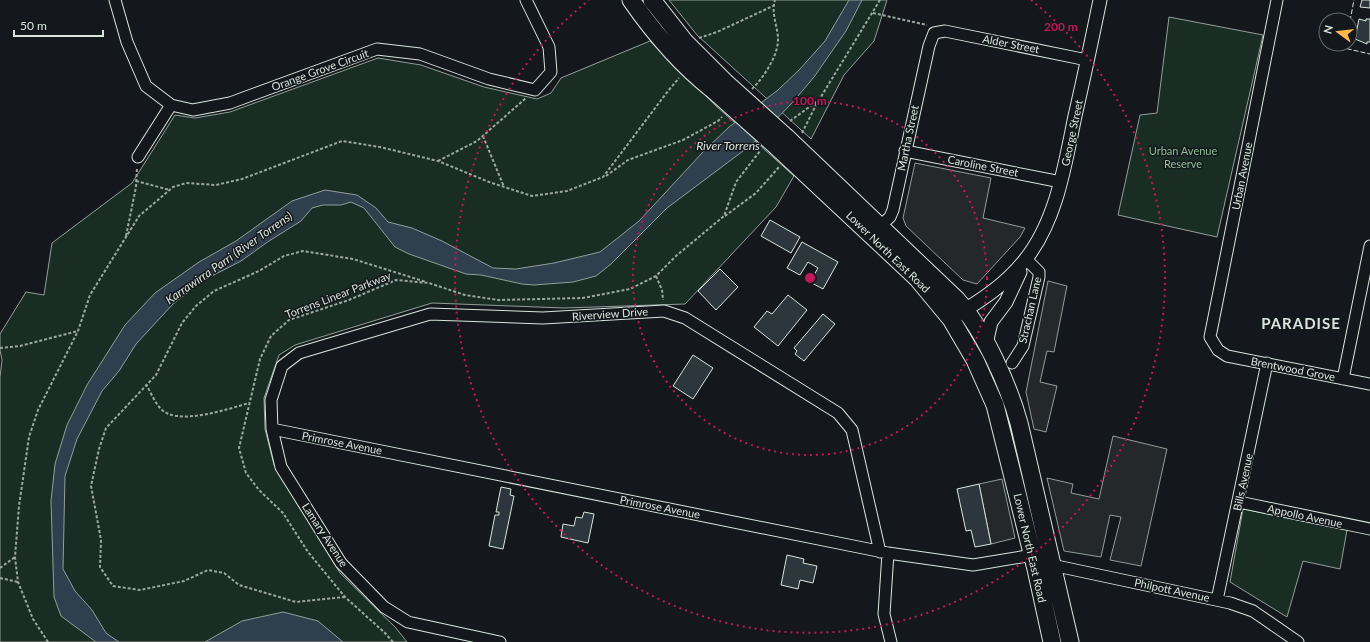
<svg xmlns="http://www.w3.org/2000/svg" width="1370" height="642" viewBox="0 0 1370 642" font-family="Lato,sans-serif">
<style>
.green{fill:#1a2d24;stroke:#939e99}
.parking{fill:#24282b;stroke:#939e99}
.water{fill:#2f3f4d;stroke:#939e99}
.building{fill:#2c363c;stroke:#d8e6dc}
.lines{fill:none;stroke-linecap:round;stroke-linejoin:round}
.minor-casing{stroke:#d8e6dc;stroke-width:13}
.tertiary-casing{stroke:#d8e6dc;stroke-width:15}
.primary-casing{stroke:#d8e6dc;stroke-width:19}
.path{stroke:#9da8a2;stroke-width:2;stroke-dasharray:3 2;stroke-linecap:butt}
.minor{stroke:#14181c;stroke-width:11}
.tertiary{stroke:#14181c;stroke-width:13}
.primary{stroke:#14181c;stroke-width:17}
.primary-bridge-casing{stroke:#d8e6dc;stroke-width:19;stroke-linecap:butt}
.primary-bridge{stroke:#14181c;stroke-width:17}
.fence{stroke:#d8e6dc;stroke-width:1;stroke-dasharray:5 2;stroke-linecap:butt}
.ring{fill:none;stroke:#c2185b;stroke-width:2;stroke-dasharray:2 4}
.labels{text-anchor:middle;stroke-width:3;stroke-linejoin:round;paint-order:stroke}
.street-label{font-size:11px;fill:#d8e6dc;stroke:#14181c}
.park-label{font-size:11px;fill:#8ac095;stroke:#14181c}
.water-label{font-size:12px;font-style:italic;fill:#d8e6dc;stroke:#14181c}
.district-label{font-size:15px;font-weight:bold;letter-spacing:1px;fill:#d8e6dc;stroke:#14181c}
.centre{fill:#c2185b;stroke:#14181c;stroke-width:2}
.ring-label{font-size:12px;text-anchor:middle;font-weight:bold;fill:#c2185b;stroke:#14181c;stroke-width:3;stroke-linejoin:round;paint-order:stroke}
</style>
<rect width="100%" height="100%" fill="#14181c"/>
<path class="green" d="M 669,0 L 887,0 L 874,41 L 844,75 L 811,139 L 697,35 Z
M 1169,17 L 1263,35 L 1217,237 L 1118,215 L 1140,115 L 1157,113 Z
M 650,41 L 716,106 L 794,176 L 776,207 L 685,304 L 564,308 L 432,303 L 295,345 L 279,355 L 264,398 L 265,429 L 274,465 L 340,573 L 396,628 L 407,642 L 0,642 L 0,377 L 2,360 L 0,350 L 0,334 L 26,292 L 44,295 L 52,243 L 132,183 L 175,115 L 195,118 L 230,112 L 378,58 L 421,65 L 484,87 L 537,99 L 551,93 L 561,78 Z
M 1243,509 L 1347,530 L 1340,569 L 1303,561 L 1287,617 L 1230,582 Z"/>
<path class="parking" d="M 915,163 L 991,178 L 983,218 L 1025,228 L 1020,237 L 977,284 L 963,280 L 906,226 L 903,218 Z
M 1048,281 L 1067,286 L 1054,352 L 1047,351 L 1040,382 L 1057,386 L 1046,432 L 1034,429 L 1026,392 Z
M 1113,436 L 1167,449 L 1141,566 L 1110,560 L 1121,517 L 1110,515 L 1101,557 L 1064,551 L 1047,478 L 1073,484 L 1071,493 L 1099,499 Z
M 1002,479 L 1015,538 L 991,544 L 979,484 Z"/>
<path class="water" d="M 849,0 L 862,0 L 846,31 L 814,77 L 793,102 L 751,145 L 667,208 L 611,264 L 596,276 L 573,282 L 534,285 L 522,284 L 481,275 L 466,274 L 409,254 L 395,247 L 364,208 L 351,202 L 341,205 L 323,205 L 312,208 L 301,221 L 269,241 L 241,261 L 204,280 L 173,304 L 136,344 L 119,371 L 102,391 L 77,439 L 65,476 L 63,569 L 75,591 L 92,610 L 106,633 L 119,642 L 96,642 L 61,616 L 54,597 L 51,501 L 55,464 L 67,425 L 87,385 L 125,325 L 155,293 L 199,262 L 236,241 L 292,201 L 325,190 L 357,195 L 376,208 L 388,222 L 412,228 L 442,241 L 493,268 L 516,269 L 554,263 L 600,252 L 639,221 L 703,152 L 729,127 L 778,90 L 800,69 L 825,41 Z
M 283,612 L 318,621 L 343,642 L 205,642 L 242,621 Z"/>
<path class="building" d="M 1362,0 L 1370,0 L 1370,8 L 1360,7 Z
M 1359,19 L 1366,21 L 1366,19 L 1370,19 L 1370,42 L 1367,42 L 1367,44 L 1355,39 Z
M 770,220 L 800,237 L 791,253 L 761,236 Z
M 802,242 L 838,262 L 823,289 L 810,282 L 818,268 L 808,262 L 800,275 L 787,268 Z
M 720,269 L 738,287 L 716,310 L 698,291 Z
M 788,295 L 807,310 L 778,346 L 754,327 L 767,311 L 772,314 Z
M 823,314 L 835,324 L 804,361 L 795,354 L 797,351 L 794,348 Z
M 693,355 L 713,368 L 693,399 L 673,386 Z
M 979,484 L 991,544 L 975,547 L 971,530 L 966,531 L 957,489 Z
M 501,487 L 511,489 L 510,495 L 514,496 L 503,549 L 489,546 L 495,515 L 499,515 L 499,512 L 496,512 Z
M 584,512 L 594,514 L 588,543 L 561,537 L 563,524 L 574,526 L 576,517 L 582,518 Z
M 787,555 L 804,559 L 803,563 L 817,566 L 813,583 L 800,580 L 798,589 L 781,585 Z"/>
<g class="lines">
<g class="minor-casing">
<path id="minor" d="M 115,0 L 127,42 L 146,86 L 171,105 L 193,110 L 230,103 L 377,49 L 420,54 L 489,79 L 535,90 L 551,72 L 549,47 L 526,0
M 1277,0 L 1210,337 L 1218,350 L 1227,356 L 1370,384
M 905,151 L 1061,182
M 138,157 L 171,105
M 876,230 L 890,217 L 893,210 L 929,46 L 934,33 L 945,31 L 1087,60
M 1012,363 L 1023,346 L 1039,277 L 1039,272 L 1026,259
M 1343,379 L 1370,246
M 272,429 L 888,553 L 973,565 L 1039,554
M 1239,502 L 1370,529
M 888,553 L 884,614 L 891,642
M 1048,567 L 1052,565 L 1230,603 L 1253,611 L 1298,642
M 1217,600 L 1267,363
M 500,642 L 408,622 L 384,607 L 341,563 L 281,467 L 272,429 L 271,400 L 282,366 L 299,353 L 430,314 L 543,318 L 664,311 L 685,318 L 838,413 L 852,430 L 880,552"/>
</g>
<g class="tertiary-casing">
<path id="tertiary" d="M 957,315 C 983,299 1006,284 1025,260 C 1057,220 1065,164 1075,116 C 1084,77 1092,39 1100,0
M 986,344 L 991,322 L 1006,302 L 1020,272"/>
</g>
<g class="primary-casing">
<path id="primary" d="M 631,0 C 654,33 680,64 712,89
M 652,0 L 685,42 L 725,82
M 786,137 L 957,300 C 984,330 1008,384 1019,423 L 1070,642
M 777,147 L 917,278 L 951,319 L 975,360 L 995,405 L 1036,569 L 1052,642"/>
</g>
<path class="path" d="M 873,13 L 927,25
M 699,38 L 717,32 L 773,6
M 752,89 C 764,77 779,55 778,37 C 777,25 771,12 775,0
M 790,121 L 819,100 L 880,0
M 802,133 L 818,101
M 483,136 L 504,187
M 438,161 L 477,141 L 526,98
M 606,176 L 628,160 L 683,140 L 718,121 L 722,117
M 136,181 L 170,190
M 725,216 L 756,193 L 779,167
M 126,236 L 136,187 L 137,167
M 656,276 L 662,290 L 663,300
M 0,348 L 20,346 L 78,331
M 146,384 C 150,391 154,401 160,408 C 176,427 228,409 249,403
M 0,568 L 15,557
M 0,578 L 18,582
M 345,597 L 296,602 L 239,585 L 224,573 L 208,570 L 184,581 L 140,590 L 113,586 L 100,567 L 101,540 L 91,486 L 99,449 L 106,428 L 156,375 L 182,323 L 196,306 L 214,291 L 259,271 L 284,256 L 303,251 L 353,259 L 426,282
M 48,642 L 33,619 L 18,582 L 15,557 L 19,506 L 29,437 L 38,410 L 78,331 L 90,295 L 139,216 L 173,187 L 186,183 L 216,185 L 242,179 L 342,141 L 380,147 L 438,161 L 489,182 L 532,196 L 567,191 L 603,177 L 668,91 L 679,78
M 393,642 L 385,633 L 345,597 L 308,552 L 283,513 L 259,490 L 246,473 L 239,448 L 260,359 L 271,336 L 289,320 L 349,300 L 396,280 L 429,283 L 465,295 L 498,300 L 583,298 L 630,289 L 656,276 L 676,256 L 724,216 L 736,182 L 760,151"/>
<use href="#minor" class="minor"/>
<use href="#tertiary" class="tertiary"/>
<use href="#primary" class="primary"/>
<g class="primary-bridge-casing">
<path id="primary-bridge" d="M 725,82 L 786,137
M 712,89 L 777,147"/>
</g>
<use href="#primary-bridge" class="primary-bridge"/>
<path class="fence" d="M 1350,21 L 1354,0
M 1345,44 L 1344,48 L 1370,54"/>
</g>
<g class="ring">
<circle cx="810" cy="278" r="177"/>
<path d="M1031 0A355 355 0 1 1 589 0"/>
</g>
<g class="labels">
<g class="street-label">
<text transform="translate(1011 44) rotate(11)" y="4">Alder Street</text>
<text transform="translate(320 70) rotate(-20)" y="4">Orange Grove Circuit</text>
<text transform="translate(1072 133) rotate(-78)" y="4">George Street</text>
<text transform="translate(908 138) rotate(-78)" y="4">Martha Street</text>
<text transform="translate(983 166) rotate(11)" y="4">Caroline Street</text>
<text transform="translate(1242 176) rotate(-79)" y="4">Urban Avenue</text>
<text transform="translate(888 252) rotate(44)" y="4">Lower North East Road</text>
<text transform="translate(338 295) rotate(-21)" y="4">Torrens Linear Parkway</text>
<text transform="translate(1030 310) rotate(-77)" y="4">Strachan Lane</text>
<text transform="translate(610 314) rotate(-4)" y="4">Riverview Drive</text>
<text transform="translate(1293 369) rotate(11)" y="4">Brentwood Grove</text>
<text transform="translate(342 443) rotate(11)" y="4">Primrose Avenue</text>
<text transform="translate(1243 482) rotate(-78)" y="4">Bills Avenue</text>
<text transform="translate(660 507) rotate(11)" y="4">Primrose Avenue</text>
<text transform="translate(1305 516) rotate(12)" y="4">Appollo Avenue</text>
<text transform="translate(325 535) rotate(57)" y="4">Lamary Avenue</text>
<text transform="translate(1030 548) rotate(77)" y="4">Lower North East Road</text>
<text transform="translate(1172 590) rotate(12)" y="4">Philpott Avenue</text>
</g>
<g class="park-label">
<text x="1183" y="155">Urban Avenue<tspan x="1183" dy="13">Reserve</tspan></text>
</g>
<g class="water-label">
<text x="728" y="150">River Torrens</text>
<text transform="translate(229 258) rotate(-35)" y="4">Karrawirra Parri (River Torrens)</text>
</g>
<g class="district-label">
<text x="1301" y="329">PARADISE</text>
</g>
</g>
<circle cx="810" cy="278" r="6" class="centre"/>
<g class="ring-label">
<text x="1061" y="31">200 m</text>
<text x="810" y="105">100 m</text>
</g>
<g transform="translate(1338 32) rotate(285)"><circle r="19" fill="#14181c" stroke="#626a69"/>
<path d="M0-3L7 15L0 10L-7 15Z" fill="#ffb74d"/>
<text y="-6" font-size="11" font-weight="bold" text-anchor="middle" fill="#d8e6dc">N</text>
</g>
<path d="M14 30v6h89v-6" fill="none" stroke="#d8e6dc" stroke-width="2"/>
<text x="20" y="30" font-size="12" fill="#d8e6dc" stroke="#14181c" stroke-width="3" paint-order="stroke">50 m</text>
</svg>
